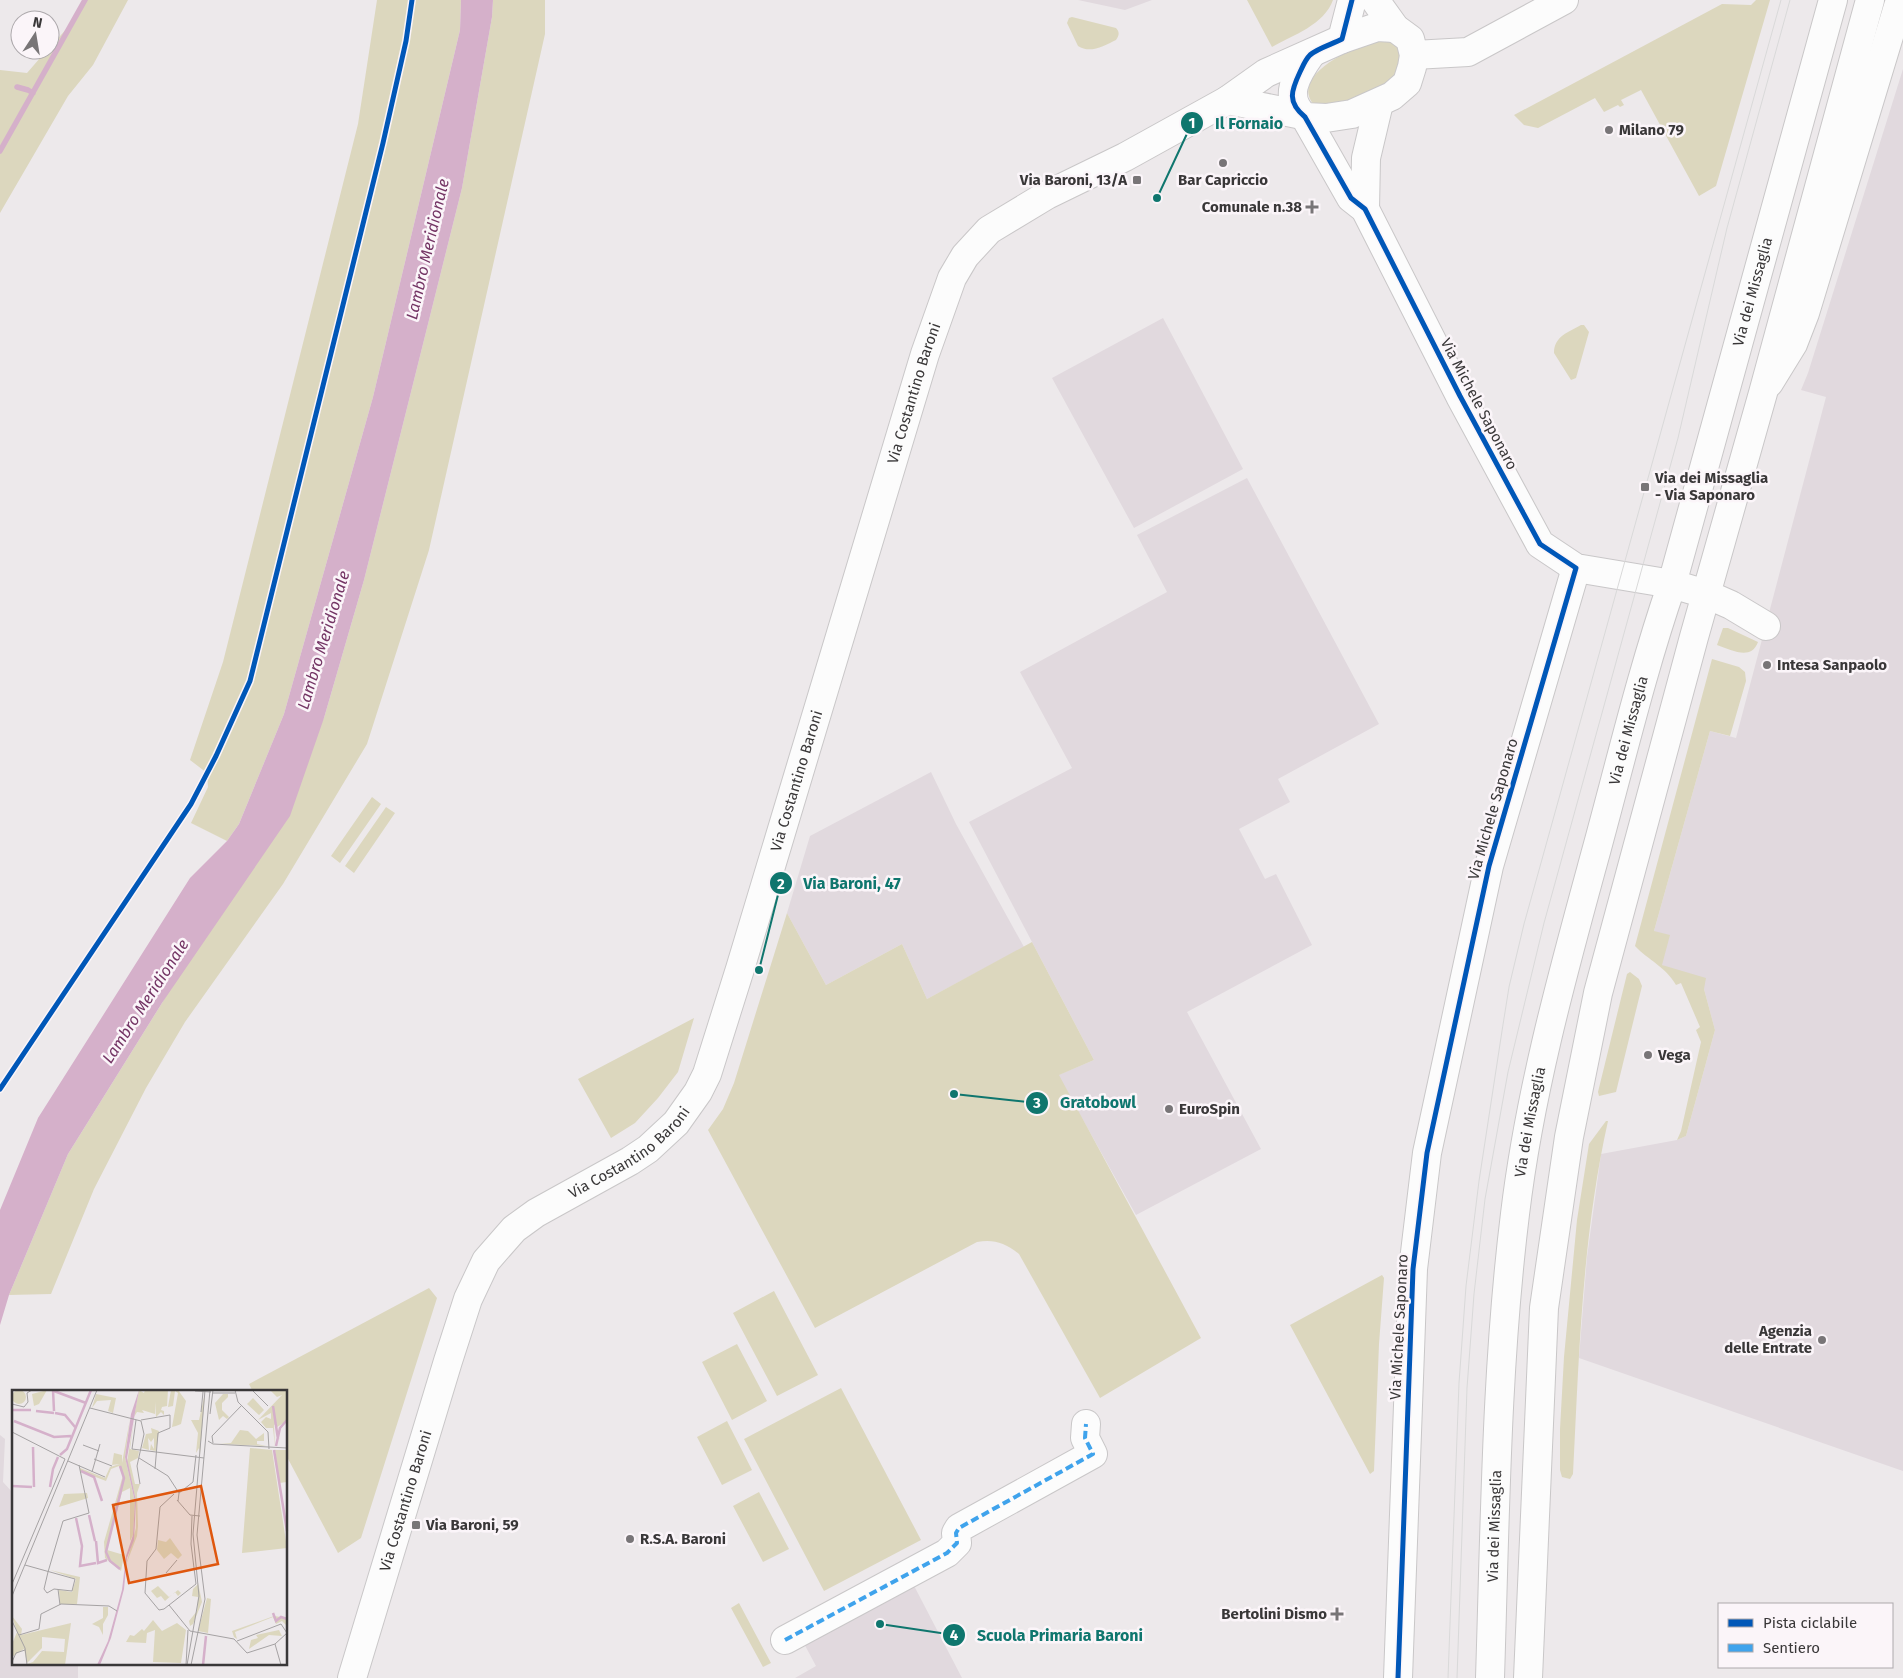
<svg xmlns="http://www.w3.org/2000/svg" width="1903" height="1678" viewBox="0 0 1903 1678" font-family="'Fira Sans',sans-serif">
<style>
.built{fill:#e1d9de}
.green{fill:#dcd7be}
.water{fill:#d5b0ca}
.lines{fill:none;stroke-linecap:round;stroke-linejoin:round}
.stream{stroke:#d5b0ca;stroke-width:5.5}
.minor-casing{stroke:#c9c7c8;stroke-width:30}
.major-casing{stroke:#c9c7c8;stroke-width:30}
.minor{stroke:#fcfcfc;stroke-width:28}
.major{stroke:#fcfcfc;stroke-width:28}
.tram{stroke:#d9d9d9;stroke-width:1}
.quiet{stroke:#3fa3ec;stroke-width:4;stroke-dasharray:8 4;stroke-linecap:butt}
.cycleway-casing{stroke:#fbf5f9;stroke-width:8}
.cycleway{stroke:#0057b8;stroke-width:5}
.poi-dot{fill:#787577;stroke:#fbf5f9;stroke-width:2}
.labels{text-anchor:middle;stroke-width:5;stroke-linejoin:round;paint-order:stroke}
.poi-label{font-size:15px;font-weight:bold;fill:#393738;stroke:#fbf5f9;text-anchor:start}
.street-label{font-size:15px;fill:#393738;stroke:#fbf5f9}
.water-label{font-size:16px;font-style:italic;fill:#743565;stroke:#fbf5f9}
.inset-river{fill:none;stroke:#d5b0ca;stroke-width:2.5}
.inset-road{fill:none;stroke:#a5a2a3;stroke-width:1}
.view{fill:#df570e;fill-opacity:0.15;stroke:#df570e;stroke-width:2.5}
.inset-edge{fill:none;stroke:#393738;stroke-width:2.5}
.leader{fill:none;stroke:#0f766e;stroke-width:2}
.callout-dot{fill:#0f766e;stroke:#fbf5f9;stroke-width:2}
.mark-label{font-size:15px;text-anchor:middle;font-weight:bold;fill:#fff}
.callout-label{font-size:16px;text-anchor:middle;font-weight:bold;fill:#0f766e;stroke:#fbf5f9;stroke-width:5;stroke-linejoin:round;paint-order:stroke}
</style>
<rect width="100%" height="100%" fill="#ede9eb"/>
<path class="built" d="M 1078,0 L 1152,0 L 1125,10 Z
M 1903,69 L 1903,1471 L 1579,1358 L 1587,1257 L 1601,1154 L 1677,1140 L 1686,1136 L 1715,1030 L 1704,989 L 1662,965 L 1654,931 L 1710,731 L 1736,738 L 1826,397 L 1801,390 L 1808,373 Z
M 1163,318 L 1243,469 L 1134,528 L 1052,378 Z
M 1247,478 L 1379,724 L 1278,779 L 1290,802 L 1239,829 L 1265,879 L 1276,874 L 1312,945 L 1187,1012 L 1261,1149 L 1136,1215 L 1058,1075 L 1094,1060 L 969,822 L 1072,768 L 1020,672 L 1167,592 L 1137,535 Z
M 931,772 L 956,824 L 1024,947 L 927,999 L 902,944 L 826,985 L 787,913 L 810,836 Z
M 0,1435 L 5,1439 L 3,1482 L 14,1494 L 14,1664 L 78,1664 L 78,1678 L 0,1678 Z
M 910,1578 L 962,1678 L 795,1678 L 816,1666 L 801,1638 Z"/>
<path class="green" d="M 85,0 L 128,0 L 93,65 L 68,96 L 0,213 L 0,70 L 27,73 L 47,50 L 50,50 L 50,47 L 71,24 Z
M 377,0 L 461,0 L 460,30 L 373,397 L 284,714 L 239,824 L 227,841 L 191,823 L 208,787 L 207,773 L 190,760 L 223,662 L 358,124 Z
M 493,0 L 545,0 L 545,34 L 429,550 L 367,744 L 283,884 L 185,1022 L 146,1088 L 94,1189 L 51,1294 L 9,1295 L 68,1154 L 162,1003 L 324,718 L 364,580 L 462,188 L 492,17 Z
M 1247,0 L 1333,0 C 1324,25 1293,35 1272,47 Z
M 1756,0 L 1770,0 L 1716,186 L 1699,196 L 1641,90 L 1621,100 L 1624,105 L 1620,107 L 1618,105 L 1604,112 L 1595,98 L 1538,128 L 1524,125 L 1514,115 L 1722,4 L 1751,5 Z
M 1072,17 L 1116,28 C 1120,32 1119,36 1116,40 C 1104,46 1090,54 1078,46 L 1067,23 L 1069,18 Z
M 1373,40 L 1400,41 L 1408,64 L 1368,99 L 1316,107 C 1286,77 1351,49 1373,40 Z
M 1581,325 L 1584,325 L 1589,332 L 1576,378 L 1571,380 L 1554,353 C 1554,336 1569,332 1581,325 Z
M 1723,628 L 1728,628 L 1758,642 C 1751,661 1732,650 1717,645 Z
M 1712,659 L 1739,667 L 1745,672 L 1746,681 L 1730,736 L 1710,731 L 1654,931 L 1670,935 L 1662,965 L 1706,978 L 1704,989 L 1715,1030 L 1686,1136 L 1677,1140 L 1681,1131 L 1701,1042 L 1696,1030 L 1700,1027 L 1681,983 L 1676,985 C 1666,967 1648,960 1635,946 Z
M 372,797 L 381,804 L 340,863 L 331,856 Z
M 386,807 L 395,813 L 354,873 L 345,866 Z
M 787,913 L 826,985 L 902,944 L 927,999 L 1032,942 L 1094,1060 L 1059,1075 L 1201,1338 L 1100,1398 L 1019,1254 C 1005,1243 994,1239 977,1242 L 815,1328 L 708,1130 L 723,1109 L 734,1083 Z
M 1630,972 L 1639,979 L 1642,986 L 1616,1092 L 1599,1096 L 1598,1092 L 1627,974 Z
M 694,1018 L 678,1072 L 658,1098 L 635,1123 L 611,1138 L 578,1079 Z
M 1606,1121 L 1608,1121 C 1582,1237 1579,1356 1573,1474 L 1570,1479 L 1562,1477 L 1560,1470 L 1560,1429 L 1564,1357 L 1577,1220 L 1589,1144 Z
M 1382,1275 L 1384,1278 L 1379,1344 L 1374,1471 L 1370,1474 L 1290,1325 Z
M 429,1288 L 437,1298 L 361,1538 L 338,1553 L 286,1455 L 286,1392 L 253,1392 L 249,1384 Z
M 774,1291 L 818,1375 L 777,1396 L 733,1313 Z
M 737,1344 L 767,1401 L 732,1420 L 702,1362 Z
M 841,1388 L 921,1540 L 824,1591 L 744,1439 Z
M 727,1421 L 752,1470 L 722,1485 L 697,1437 Z
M 759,1492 L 789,1549 L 763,1562 L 733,1506 Z
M 739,1603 L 771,1663 L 763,1667 L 731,1608 Z"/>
<path class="water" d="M 461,0 L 493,0 L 492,17 L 462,188 L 364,580 L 324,718 L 290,816 L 162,1003 L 68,1154 L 9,1295 L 0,1325 L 0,1210 L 38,1118 L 190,878 L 227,841 L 239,824 L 284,714 L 373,397 L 460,30 Z"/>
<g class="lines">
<path class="stream" d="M 17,87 L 28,90 L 33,93
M 0,151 L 85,0"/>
<g class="minor-casing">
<g id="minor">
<path d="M 1342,39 L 1377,27 L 1395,28"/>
<path d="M 1311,54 C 1296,75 1282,98 1305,117 L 1326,118 L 1352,114 L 1392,96 L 1407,83 L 1412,67 L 1414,55 L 1410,39 L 1395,28 L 1375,0"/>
<path d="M 1414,55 L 1468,52 L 1564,0"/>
<path d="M 1228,100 L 1302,115"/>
<path d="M 1305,117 L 1351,198 L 1365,209 L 1460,396 L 1540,544 L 1576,568 L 1672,584 L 1706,594 L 1731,605 L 1766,626"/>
<path d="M 1365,209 L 1366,158 L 1379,103"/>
<path d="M 1769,383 L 1793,344 L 1805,313 L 1900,0"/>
<path d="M 785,1640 L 947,1553 L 957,1543 L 956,1533 L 959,1528 L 1093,1454 L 1085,1438 L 1086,1424"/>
<path id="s1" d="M 352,1678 L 448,1361 L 468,1299 L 486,1261 L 514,1229 L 536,1213 L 630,1161 L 648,1149 L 676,1123 L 698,1092 L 707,1074 L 740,969 L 925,354 L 952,278 L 965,256 L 989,230 L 1047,195 L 1125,157 L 1228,100 L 1266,73 L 1342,39 L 1352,0"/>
<path d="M 1398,1678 L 1413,1269 L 1427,1153 L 1489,866 L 1576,568"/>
</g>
</g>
<g class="major-casing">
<g id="major">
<path id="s2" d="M 1490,1678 C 1495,1523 1496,1368 1515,1214 C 1530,1089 1564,969 1597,848 C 1621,760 1642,671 1672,584 L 1833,0"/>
<path d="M 1528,1678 L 1544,1308 L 1569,1137 L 1598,993 L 1694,637 L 1763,393 L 1870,0"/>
</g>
</g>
<use href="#minor" class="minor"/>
<use href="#major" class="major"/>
<path class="tram" d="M 1448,1678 L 1459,1383 L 1466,1286 L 1479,1181 L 1502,1031 L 1509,987 L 1524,924 L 1781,0
M 1457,1678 L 1467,1388 L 1474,1294 L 1485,1199 L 1508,1072 L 1544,923 L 1678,438 L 1727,228 L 1790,0"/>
<path class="quiet" d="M 785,1640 L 947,1553 L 957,1543 L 956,1533 L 959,1528 L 1093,1454 L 1085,1438 L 1086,1424"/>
<g class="cycleway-casing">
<path id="cycleway" d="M 1352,0 L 1342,39 C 1333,44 1318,48 1310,55 C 1305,60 1303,66 1300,72 C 1291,91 1287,102 1305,117 L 1351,198 L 1365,209 L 1460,396 L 1540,544 L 1576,568 L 1489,866 L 1427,1153 L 1413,1269 L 1398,1678
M 0,1089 L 191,804 L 216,756 L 250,681 L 383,143 L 406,41 L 412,0"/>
</g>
<use href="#cycleway" class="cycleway"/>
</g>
<g class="poi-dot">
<circle cx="1609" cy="130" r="5"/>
<circle cx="1223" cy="163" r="5"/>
<rect x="1132" y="175" width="10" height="10" rx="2.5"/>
<path d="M1309.5 199.5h5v5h5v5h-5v5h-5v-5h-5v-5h5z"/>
<rect x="1640" y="482" width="10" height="10" rx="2.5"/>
<circle cx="1767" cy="665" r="5"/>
<circle cx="1648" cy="1055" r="5"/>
<circle cx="1169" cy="1109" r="5"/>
<circle cx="1822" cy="1340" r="5"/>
<rect x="411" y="1520" width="10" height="10" rx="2.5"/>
<circle cx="630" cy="1539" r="5"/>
<path d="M1334.5 1606.5h5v5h5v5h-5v5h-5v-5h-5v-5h5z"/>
</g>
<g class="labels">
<g class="poi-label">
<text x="1619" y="135">Milano 79</text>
<text x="1127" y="185" text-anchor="end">Via Baroni, 13/A</text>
<text x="1223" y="185" text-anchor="middle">Bar Capriccio</text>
<text x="1302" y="212" text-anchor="end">Comunale n.38</text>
<text x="1655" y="483">Via dei Missaglia<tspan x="1655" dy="17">- Via Saponaro</tspan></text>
<text x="1777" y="670">Intesa Sanpaolo</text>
<text x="1658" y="1060">Vega</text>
<text x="1179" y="1114">EuroSpin</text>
<text x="1812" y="1336" text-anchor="end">Agenzia<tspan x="1812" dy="17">delle Entrate</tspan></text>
<text x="426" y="1530">Via Baroni, 59</text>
<text x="640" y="1544">R.S.A. Baroni</text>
<text x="1327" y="1619" text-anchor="end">Bertolini Dismo</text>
</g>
<g class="street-label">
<text dy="5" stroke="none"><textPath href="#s2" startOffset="1418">Via dei Missaglia</textPath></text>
<text dy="5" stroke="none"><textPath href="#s1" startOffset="1445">Via Costantino Baroni</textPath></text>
<text transform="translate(1479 404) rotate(62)" y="5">Via Michele Saponaro</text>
<text dy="5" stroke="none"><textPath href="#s2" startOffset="962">Via dei Missaglia</textPath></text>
<text dy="5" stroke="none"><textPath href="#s1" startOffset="1040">Via Costantino Baroni</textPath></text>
<text transform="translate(1493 809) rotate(-74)" y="5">Via Michele Saponaro</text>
<text dy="5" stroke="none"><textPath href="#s2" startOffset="558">Via dei Missaglia</textPath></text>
<text dy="5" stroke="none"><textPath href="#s1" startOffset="620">Via Costantino Baroni</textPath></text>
<text transform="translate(1399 1327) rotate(-87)" y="5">Via Michele Saponaro</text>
<text dy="5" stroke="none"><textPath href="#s1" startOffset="185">Via Costantino Baroni</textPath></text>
<text dy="5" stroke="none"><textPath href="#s2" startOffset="152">Via dei Missaglia</textPath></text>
</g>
<g class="water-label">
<text transform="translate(427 249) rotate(-77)" y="6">Lambro Meridionale</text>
<text transform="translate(323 640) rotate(-73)" y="6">Lambro Meridionale</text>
<text transform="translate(145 1001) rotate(-57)" y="6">Lambro Meridionale</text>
</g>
</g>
<g transform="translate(12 1390)">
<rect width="275" height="275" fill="#ede9eb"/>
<path d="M0 7a7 7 0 1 1 14 0a7 7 0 1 1-14 0ZM 35,0 L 27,14 L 22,16 L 20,4 ZM 127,0 L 132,3 L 133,0 L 156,0 L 155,16 L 150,17 L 149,20 L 152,21 L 152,25 L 149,22 L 144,27 L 144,12 L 143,27 L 143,24 L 130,20 L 132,23 L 125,22 L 122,27 ZM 159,0 L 166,0 L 174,11 L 169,34 L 164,36 L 160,37 L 166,3 L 163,1 L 161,16 L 156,17 ZM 258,0 L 275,0 L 275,31 L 265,37 L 265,33 L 262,35 L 263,57 L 261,38 L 254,38 L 249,32 L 254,27 L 259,29 L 259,23 L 246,30 L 270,5 L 265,7 ZM 193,3 L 188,64 L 187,58 L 184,63 L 186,43 L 179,30 L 187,30 ZM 84,4 L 104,8 L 101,23 L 96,21 L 99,10 L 85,11 L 80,18 ZM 211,4 L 216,4 L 216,7 L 210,13 L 210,20 L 217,27 L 215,29 L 211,26 L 207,30 L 203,13 ZM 241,8 L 252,20 L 247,25 L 235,14 ZM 118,29 L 113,67 L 123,112 L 121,145 L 118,151 L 118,98 L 110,102 L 95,160 L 112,165 L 109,181 L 93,168 L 92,152 L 111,85 L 107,76 L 99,79 L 94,91 L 68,81 L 68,78 L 93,88 L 98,77 L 108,74 L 100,75 L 102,63 L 110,65 L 110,73 ZM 122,30 L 118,59 L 127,61 L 126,68 L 118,72 L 123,94 L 128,94 L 125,103 L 126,136 L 125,146 L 114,175 L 124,138 L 124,111 L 115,72 ZM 139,38 L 147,41 L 144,61 L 138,60 L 139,54 L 142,59 L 142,48 L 139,52 L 136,48 L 137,60 L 130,58 L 134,44 L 140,43 ZM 228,40 L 236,41 L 244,49 L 252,43 L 252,51 L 245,51 L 245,54 L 254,56 L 208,54 L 219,53 ZM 238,58 L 260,60 L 275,158 L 230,163 ZM 263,60 L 275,60 L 275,92 L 267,93 ZM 75,103 L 76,108 L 47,117 L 52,104 ZM 158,148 L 170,165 L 166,169 L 159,163 L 152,169 L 145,160 L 146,150 L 154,152 ZM 38,180 L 68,187 L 65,214 L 48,214 L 47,200 L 60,202 L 64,189 ZM 185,188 L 190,212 L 181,234 L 178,236 L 177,231 L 185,221 L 186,207 L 180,206 L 181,199 L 186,194 ZM 146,196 L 157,207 L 166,200 L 169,203 L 166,206 L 163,202 L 153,211 L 149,206 L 145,208 L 139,201 ZM 195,208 L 199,209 L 196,243 L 186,241 ZM 91,217 L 96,217 L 96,225 L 91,234 L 91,245 L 87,237 L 80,234 L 91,228 ZM 0,226 L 10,239 L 9,245 L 59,233 L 53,275 L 15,274 L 21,272 L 30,261 L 52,262 L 53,249 L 30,247 L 30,258 L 15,273 L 12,259 L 0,267 L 0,254 L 5,242 ZM 262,226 L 275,228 L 275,236 L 270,231 L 264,234 L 261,227 L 223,242 L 225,249 L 222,247 L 220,241 ZM 141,230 L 150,241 L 165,233 L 174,240 L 169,273 L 141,272 L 143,240 L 135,243 L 134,253 L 114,252 L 118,245 L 122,246 L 130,239 L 132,241 ZM 267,240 L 270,246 L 257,245 L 237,259 L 239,250 L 246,248 L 244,245 Z" fill="#dcd7be"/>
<path d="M 127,0 L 115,68 L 124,111 L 122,150 L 115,168 L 112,199 L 99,248 L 88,275 L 85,275 L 96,251 L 110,200 L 114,166 L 121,145 L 123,112 L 113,67 L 119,24 Z" fill="#d5b0ca"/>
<path class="inset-river" d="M 41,0 L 42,21M 42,1 L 74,13M 261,16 L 266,49M 0,20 L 19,20M 24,21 L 42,23M 43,23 L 53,25 L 63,37M 2,31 L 42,47 L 59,46M 264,56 L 268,38 L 275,30M 21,57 L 22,97M 262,60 L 275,141M 48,65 L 55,59 L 79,0M 69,81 L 82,87 L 90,111M 0,96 L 20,97M 38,97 L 41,79 L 46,67M 77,125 L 83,151M 64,128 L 70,156 L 68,176 L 84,173M 84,151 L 86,173 L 95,170M 108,179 L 98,171 L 94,162 L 112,88 L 108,76M 261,223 L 264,231 L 269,227 L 275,229M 191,275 L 194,246"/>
<path class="inset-road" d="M 223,0 L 226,12 L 256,42 L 257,59M 240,0 L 256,16M 183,1 L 199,2M 200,3 L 223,3M 0,14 L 12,17 L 16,12 L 15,3 L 20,0M 78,18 L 129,31 L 132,44 L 125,76 L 128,94M 189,22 L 191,2M 198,24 L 201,0M 124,30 L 120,59 L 192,68M 129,30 L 158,25 L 158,38 L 146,43 L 143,79M 0,42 L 53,69 L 0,194M 196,51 L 201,54 L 275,58M 201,53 L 200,46 L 230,15M 71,55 L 87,61M 127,68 L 156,86 L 167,103 L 166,111M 82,69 L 100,76M 56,71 L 93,87M 80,82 L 88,54M 167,103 L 181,92 L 184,65M 162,104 L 148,117 L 144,159 L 135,171 L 133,203 L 147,220 L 152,219 L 184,194 L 179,154 L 180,126M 165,110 L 178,125 L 188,126M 13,175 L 63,189 L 60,201 L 42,199 L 35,203 L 32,199 L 36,182M 36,182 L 51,131 L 77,123 L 67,75M 154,183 L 165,170M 46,199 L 48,215M 0,206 L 85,0M 157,215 L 178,241 L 222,249 L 235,263 L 263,254 L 275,243M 0,231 L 13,258 L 15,275M 7,245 L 27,239 L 29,224 L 49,214 L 97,216 L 105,221M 225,251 L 269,234 L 275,243M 263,254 L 269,275M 0,272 L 4,263 L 13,260M 174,275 L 176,240M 175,275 L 187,206 L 181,144 L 193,0M 179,275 L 193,209 L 185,145 L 198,0"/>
<path class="view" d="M 189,96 L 206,174 L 117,193 L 101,115 Z"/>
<rect width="275" height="275" class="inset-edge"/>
</g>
<path class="leader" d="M1157 198L1192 123M759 970L781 883M954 1094L1037 1103M880 1624L954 1635"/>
<g class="callout-dot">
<circle cx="1157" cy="198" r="5"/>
<circle cx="759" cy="970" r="5"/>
<circle cx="954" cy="1094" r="5"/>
<circle cx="880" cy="1624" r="5"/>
<circle cx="1192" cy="123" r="12"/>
<circle cx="781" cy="883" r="12"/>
<circle cx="1037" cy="1103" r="12"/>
<circle cx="954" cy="1635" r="12"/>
</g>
<g class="mark-label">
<text x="1192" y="128">1</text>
<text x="781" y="889">2</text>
<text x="1037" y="1108">3</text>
<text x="954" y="1640">4</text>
</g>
<g class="callout-label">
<text x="1249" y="129">Il Fornaio</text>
<text x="852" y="889">Via Baroni, 47</text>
<text x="1098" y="1108">Gratobowl</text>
<text x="1060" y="1641">Scuola Primaria Baroni</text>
</g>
<rect x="1718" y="1603" width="175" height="65" fill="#fbf5f9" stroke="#ada9ac"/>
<rect x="1728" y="1619" width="25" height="8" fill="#0057b8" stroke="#ada9ac"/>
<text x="1763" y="1628" font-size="15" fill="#393738">Pista ciclabile</text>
<rect x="1728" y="1644" width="25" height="8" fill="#3fa3ec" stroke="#ada9ac"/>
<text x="1763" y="1653" font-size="15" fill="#393738">Sentiero</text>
<g transform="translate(35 35) rotate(12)"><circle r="24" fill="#fbf5f9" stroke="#ada9ac"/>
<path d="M0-4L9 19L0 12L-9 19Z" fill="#787577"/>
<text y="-8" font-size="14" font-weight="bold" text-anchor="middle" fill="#393738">N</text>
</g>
</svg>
